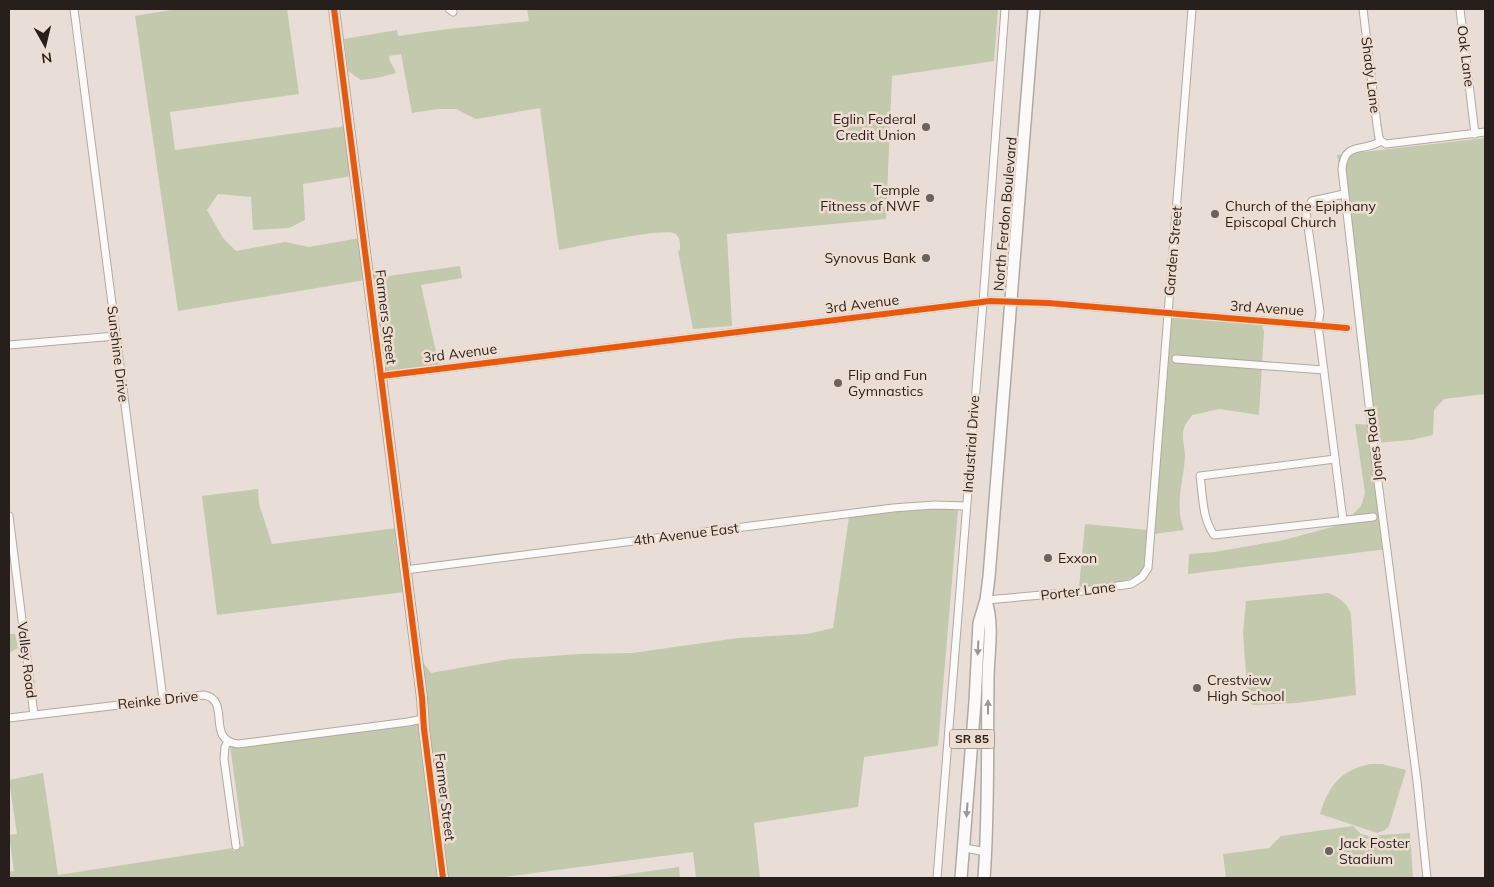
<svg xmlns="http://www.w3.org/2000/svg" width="1494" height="887" viewBox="0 0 1494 887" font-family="Mulish,sans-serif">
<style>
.green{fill:#c3c9ac}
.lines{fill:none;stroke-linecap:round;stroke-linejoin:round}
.street-casing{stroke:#b0a9a3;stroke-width:9}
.secondary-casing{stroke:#b0a9a3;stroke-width:12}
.primary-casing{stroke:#b0a9a3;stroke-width:14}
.street{stroke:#fcfaf9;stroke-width:7}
.secondary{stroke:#fcfaf9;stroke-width:10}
.primary{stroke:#fcfaf9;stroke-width:11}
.cycleway-casing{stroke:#eeddd1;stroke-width:9}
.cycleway{stroke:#e8590c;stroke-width:6}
.oneway{fill:#9c9795}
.poi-dot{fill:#6a625d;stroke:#eeddd1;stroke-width:2}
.labels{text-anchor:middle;stroke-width:5;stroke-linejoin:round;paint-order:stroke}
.shield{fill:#eeddd1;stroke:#625852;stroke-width:1}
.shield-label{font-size:12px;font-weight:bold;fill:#261f1b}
.street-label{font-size:14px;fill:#261f1b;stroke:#eeddd1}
.poi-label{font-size:14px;fill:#261f1b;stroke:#eeddd1;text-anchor:start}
</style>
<rect width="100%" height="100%" fill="#e8ded7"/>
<path class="green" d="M 177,9 L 287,9 L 299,94 L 170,112 L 175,150 L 346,126 L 352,176 L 303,184 L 305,220 L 289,228 L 253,230 L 251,197 L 218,194 L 207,210 L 223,238 L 236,251 L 285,242 L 309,247 L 360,238 L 365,280 L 178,311 L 135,16 Z
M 527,9 L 998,9 L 994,61 L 892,76 L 886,219 L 727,234 L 732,326 L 693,329 L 678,251 L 680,250 C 680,244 681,237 674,233 C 661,228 578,246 559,250 L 540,108 L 476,119 L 456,109 L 438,109 L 412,113 L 401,54 L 389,56 C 389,62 394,67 396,73 L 377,78 L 361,80 L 348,71 L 344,39 L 397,30 L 398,36 L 448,29 L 529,21 Z
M 1485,138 L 1485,394 L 1444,399 L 1434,410 L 1433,435 L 1411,440 L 1375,443 L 1387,549 L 1188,574 L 1189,554 L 1215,552 L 1284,540 L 1343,524 L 1361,506 L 1365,493 L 1355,424 L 1372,425 L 1343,187 L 1337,155 Z
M 370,266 L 381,275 L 388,276 L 460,266 L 462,278 L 421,285 L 439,365 L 383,372 Z
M 1171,317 L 1262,325 L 1264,331 L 1259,415 L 1220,409 L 1192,415 C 1190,419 1185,424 1184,428 C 1181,436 1185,448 1185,456 C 1184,481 1174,504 1184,530 L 1154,534 Z
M 258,489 L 259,504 L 272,544 L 397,528 L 405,592 L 217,615 L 202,496 Z
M 934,508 L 958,510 L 938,746 L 864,757 L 858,807 L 754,823 L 760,878 L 696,878 L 693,852 L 497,878 L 446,878 L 422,661 L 431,673 L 510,659 L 580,654 L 632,653 L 738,638 L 807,634 L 833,628 L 849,517 Z
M 1085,524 L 1148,530 C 1147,541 1148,557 1144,568 C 1137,584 1095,585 1079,587 Z
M 1328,593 C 1339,597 1347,603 1351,614 L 1356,695 L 1297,703 L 1253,705 L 1248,700 L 1243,633 L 1246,601 Z
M 9,634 L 15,634 L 18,648 L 9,653 Z
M 420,723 L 440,878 L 9,878 L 9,872 L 14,871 L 9,835 L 17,834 L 9,780 L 43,773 L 58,875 L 233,848 L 233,851 L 239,850 L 239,847 L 244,846 L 230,746 L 238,747 L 408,726 Z
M 1370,764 L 1382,764 L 1406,770 L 1389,826 L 1385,830 L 1377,833 L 1320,814 C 1329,786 1339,771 1370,764 Z
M 1353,826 L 1361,834 L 1369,836 L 1410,833 L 1413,878 L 1226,878 L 1223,854 L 1269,848 L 1281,836 Z
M 679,867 L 680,878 L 600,878 Z"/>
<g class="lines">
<g class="street-casing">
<path id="street" d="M 74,9 L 163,699
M 449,9 L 453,12
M 1363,9 L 1377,125 L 1379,138 L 1381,141
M 1460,9 L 1475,134
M 1381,141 C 1363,153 1345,140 1342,169 L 1377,474 L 1417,781 L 1427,878
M 1381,141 L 1386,144 L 1485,132
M 9,345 L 116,336
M 1176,359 L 1324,370
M 381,376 L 990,301 L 1048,303 L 1347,328
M 1335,459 L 1200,476 C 1203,496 1202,518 1214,535 L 1373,517
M 9,516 L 34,715
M 1343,520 L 1318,325 L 1320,312 L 1306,212 L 1312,201 L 1344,194
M 405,570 L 893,508 L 934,505 L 966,506
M 986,600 L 1076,592 L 1131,584 L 1142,577 L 1148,568 L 1192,9
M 9,718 L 204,695 C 232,700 205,740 238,744 L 408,722 L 423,719
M 228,741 L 225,747 L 224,759 L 236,846
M 965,848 L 986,852
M 937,878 L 983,302 L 1005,9"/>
</g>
<g class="secondary-casing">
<path id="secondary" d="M 334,9 L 422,698 L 424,729 L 443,878"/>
</g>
<g class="primary-casing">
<path id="primary" d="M 961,878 L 975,702 L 979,623 L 986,600 L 989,577 L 1034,9
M 984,878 C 989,812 987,746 988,680 C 988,654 994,626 986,601"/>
</g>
<use href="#street" class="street"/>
<use href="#secondary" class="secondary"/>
<use href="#primary" class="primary"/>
<g class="cycleway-casing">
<path id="cycleway" d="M 334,9 L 422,698 L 424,729 L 443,878
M 381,376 L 990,301 L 1048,303 L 1347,328"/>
</g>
<use href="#cycleway" class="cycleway"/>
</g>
<defs><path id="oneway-solid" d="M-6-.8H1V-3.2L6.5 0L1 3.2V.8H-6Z" transform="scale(1.25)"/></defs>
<g class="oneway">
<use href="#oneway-solid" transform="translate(978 648) rotate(93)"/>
<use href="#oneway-solid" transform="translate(988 707) rotate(-90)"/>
<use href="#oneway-solid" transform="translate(967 810) rotate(94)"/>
</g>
<g class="poi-dot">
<circle cx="926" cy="127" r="5"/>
<circle cx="930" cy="198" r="5"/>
<circle cx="1215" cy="214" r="5"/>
<circle cx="926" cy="258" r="5"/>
<circle cx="838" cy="383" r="5"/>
<circle cx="1048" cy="558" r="5"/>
<circle cx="1197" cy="688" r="5"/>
<circle cx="1329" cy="851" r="5"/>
</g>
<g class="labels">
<rect class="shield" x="949.5" y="729.5" width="45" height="19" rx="4"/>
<g class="shield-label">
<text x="972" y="743">SR 85</text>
</g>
<g class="street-label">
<text transform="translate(1466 56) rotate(83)" y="5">Oak Lane</text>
<text transform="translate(1371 75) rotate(83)" y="5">Shady Lane</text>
<text transform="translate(1005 214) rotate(-85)" y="5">North Ferdon Boulevard</text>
<text transform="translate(1173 251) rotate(-85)" y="5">Garden Street</text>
<text transform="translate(862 304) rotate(-7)" y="5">3rd Avenue</text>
<text transform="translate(1267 308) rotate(4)" y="5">3rd Avenue</text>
<text transform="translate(386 317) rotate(83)" y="5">Farmers Street</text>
<text transform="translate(460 353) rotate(-7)" y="5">3rd Avenue</text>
<text transform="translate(118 354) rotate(83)" y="5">Sunshine Drive</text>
<text transform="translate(971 444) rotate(-86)" y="5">Industrial Drive</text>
<text transform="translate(1374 445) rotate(-97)" y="5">Jones Road</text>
<text transform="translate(686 534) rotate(-7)" y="5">4th Avenue East</text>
<text transform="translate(1078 591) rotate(-7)" y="5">Porter Lane</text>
<text transform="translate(27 660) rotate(83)" y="5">Valley Road</text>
<text transform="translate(158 700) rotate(-6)" y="5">Reinke Drive</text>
<text transform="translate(445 797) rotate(83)" y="5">Farmer Street</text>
</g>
<g class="poi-label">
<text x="916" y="124" text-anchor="end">Eglin Federal<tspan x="916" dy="16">Credit Union</tspan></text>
<text x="920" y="195" text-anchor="end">Temple<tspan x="920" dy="16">Fitness of NWF</tspan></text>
<text x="1225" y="211">Church of the Epiphany<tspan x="1225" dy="16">Episcopal Church</tspan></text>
<text x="916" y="263" text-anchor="end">Synovus Bank</text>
<text x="848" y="380">Flip and Fun<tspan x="848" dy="16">Gymnastics</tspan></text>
<text x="1058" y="563">Exxon</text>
<text x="1207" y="685">Crestview<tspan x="1207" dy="16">High School</tspan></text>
<text x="1339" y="848">Jack Foster<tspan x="1339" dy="16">Stadium</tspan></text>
</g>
</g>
<rect width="1494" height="887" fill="none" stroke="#261f1b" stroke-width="20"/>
<g transform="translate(45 45) rotate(172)" stroke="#eeddd1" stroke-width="4" paint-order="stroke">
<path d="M0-4L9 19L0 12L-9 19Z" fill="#261f1b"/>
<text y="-8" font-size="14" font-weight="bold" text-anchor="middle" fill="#261f1b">N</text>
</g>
</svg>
